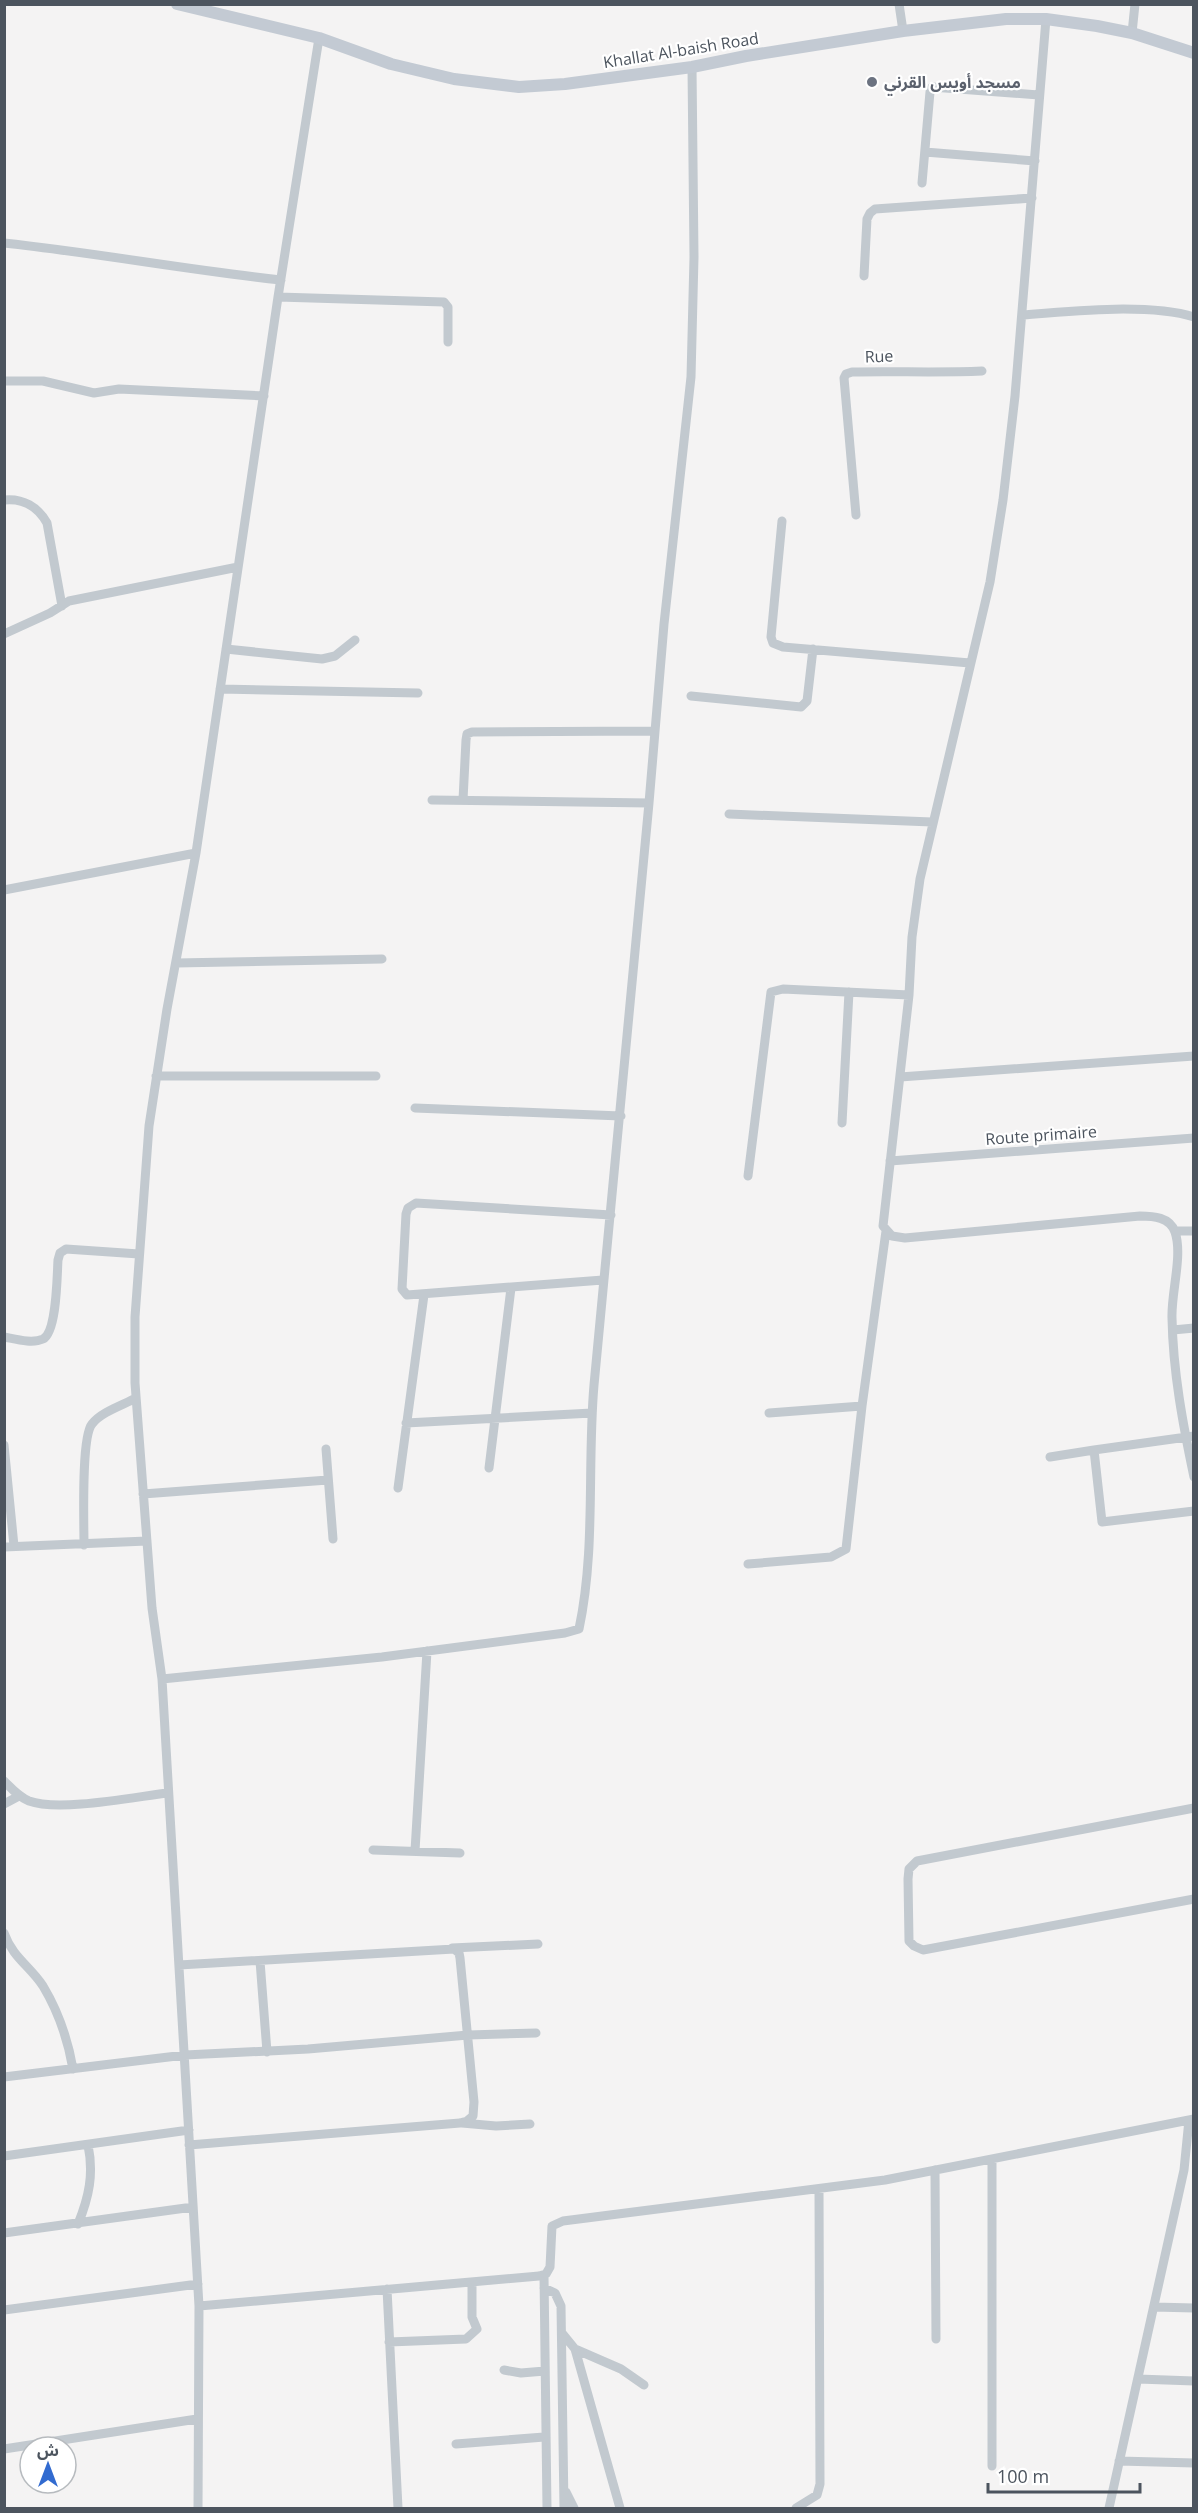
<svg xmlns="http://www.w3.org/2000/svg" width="1198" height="2513" viewBox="0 0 1198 2513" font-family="'Open Sans','Noto Sans Arabic',sans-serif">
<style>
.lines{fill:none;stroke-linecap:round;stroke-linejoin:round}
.street{stroke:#c2c9cf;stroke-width:9}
.secondary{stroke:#c3cad3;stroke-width:12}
.worship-dot{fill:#6b7280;stroke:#fff;stroke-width:2}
.labels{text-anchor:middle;stroke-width:4.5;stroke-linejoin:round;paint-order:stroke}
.street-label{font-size:16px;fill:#4c545e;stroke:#fff}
.worship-label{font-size:16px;font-weight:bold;fill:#5b616d;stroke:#fff;text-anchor:start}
</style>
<rect width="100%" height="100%" fill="#f4f3f3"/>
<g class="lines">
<path class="street" d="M 899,4 L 903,31
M 1046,19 L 1015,396 L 1003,500 L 990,582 L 920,879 L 912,937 L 909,995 L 883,1226 L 892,1236 L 905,1238 L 1140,1216 C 1153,1216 1170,1217 1175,1232 C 1183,1255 1171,1293 1172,1318 C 1173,1372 1183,1425 1194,1477
M 1132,33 L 1135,4
M 925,152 L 1035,161
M 922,183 L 930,92 L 932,87 L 1039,95
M 4,243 C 97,253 188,270 281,280
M 864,276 L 867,219 L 870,213 L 875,209 L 1032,198
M 278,297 L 444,302 L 448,307 L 448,342
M 1023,315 C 1070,311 1149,303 1194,317
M 4,381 L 43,381 L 94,393 L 119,389 L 264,396
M 4,500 C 23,498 38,507 47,523 L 62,606
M 856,515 L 844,378 L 846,374 L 852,372 C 895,371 938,373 982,371
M 782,521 L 771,637 L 773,643 L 783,647 L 970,663
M 4,634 L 50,613 L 69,601 L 238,567
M 226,649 L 322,659 L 335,656 L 355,640
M 220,689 L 418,693
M 691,696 L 801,707 L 807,701 L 813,649
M 432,800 L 649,803
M 463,800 L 466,740 L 467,734 L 472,732 L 653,731
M 729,814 L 932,822
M 4,890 L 196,853
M 176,963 L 382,959
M 156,1076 L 376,1076
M 900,1077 L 1194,1056
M 415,1108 L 621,1116
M 842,1123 L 849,992
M 890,1161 L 1194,1138
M 748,1176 L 771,992 L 783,989 L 909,995
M 1175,1231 L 1194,1231
M 603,1280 L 407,1295 L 402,1289 L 406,1214 L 408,1208 L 416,1203 L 611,1215
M 1173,1330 L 1194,1328
M 4,1337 C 15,1339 32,1344 43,1339 C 57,1332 57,1275 58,1260 L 60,1253 L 66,1249 L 139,1254
M 769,1413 L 862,1406
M 406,1423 L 592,1413
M 1194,1436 L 1094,1450 L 1102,1522 L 1194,1511
M 4,1445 L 14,1546
M 326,1449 L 333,1539
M 1050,1457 L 1094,1450
M 489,1468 L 511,1288
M 398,1488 L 424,1295
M 143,1494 L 328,1480
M 84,1545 C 84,1523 81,1437 92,1424 C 101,1412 123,1405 136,1398
M 4,1547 L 147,1541
M 748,1564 L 831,1557 L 846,1549 L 862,1406 L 886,1231
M 162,1679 L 382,1657 L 565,1633 L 579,1629 C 596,1549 587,1465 594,1385 C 611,1191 632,997 649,803 L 664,624 L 691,377 L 694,257 L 692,67
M 4,1781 C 12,1789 19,1797 29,1801 C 59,1812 134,1797 167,1793
M 4,1804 L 19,1796
M 1194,1808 L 917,1861 L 909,1869 L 908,1879 L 909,1941 L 914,1946 L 923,1950 L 1194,1899
M 373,1850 L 460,1853
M 415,1851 L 427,1651
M 4,1933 C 13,1958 30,1966 43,1986 C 58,2011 68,2040 73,2069
M 452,1948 L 538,1944
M 260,1961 L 267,2052
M 179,1965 L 454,1949 L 459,1953 L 460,1958 L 474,2102 L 473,2116 L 467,2121 L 460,2123 L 189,2145
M 4,2077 L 185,2055 L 308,2049 L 468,2035 L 536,2033
M 462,2123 L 496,2126 L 530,2124
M 4,2156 L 189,2130
M 992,2159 L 992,2466
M 935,2170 L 936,2339
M 78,2224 C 89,2197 94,2174 88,2145
M 4,2233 L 193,2207
M 544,2275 L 547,2508
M 544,2288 L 555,2293 L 561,2306 L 564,2508
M 387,2289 L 398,2508
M 199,2306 L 539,2276 L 546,2274 L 550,2267 L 552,2226 L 563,2221 L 885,2180 L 1194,2119
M 1154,2307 L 1194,2308
M 4,2310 L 198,2284
M 562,2333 L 575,2349 L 621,2369 L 644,2385
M 389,2342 L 466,2339 L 477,2329 L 472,2317 L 472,2282
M 575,2349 L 620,2508
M 504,2370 L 521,2373 L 545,2371
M 1138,2379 L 1194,2381
M 456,2444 L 544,2437
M 4,2449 L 197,2419
M 1119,2461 L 1194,2463
M 566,2492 L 574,2508
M 198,2508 L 199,2306 L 162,1679 L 152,1608 L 135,1383 L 135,1317 L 149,1126 L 167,1009 L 196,853 L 278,297 L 319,38
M 796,2508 L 817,2495 L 820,2484 L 819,2190
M 1109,2508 L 1184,2170 L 1189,2120"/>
<path class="secondary" d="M 177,4 L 319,38 L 391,64 L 454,79 L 519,87 L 565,84 L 692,67 L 746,56 L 903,31 L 1006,19 L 1046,19 L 1097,26 L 1132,33 L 1194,53"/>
</g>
<circle class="worship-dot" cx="872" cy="82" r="6"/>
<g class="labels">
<g class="street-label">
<text transform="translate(681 50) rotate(-9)" y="6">Khallat Al-baish Road</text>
<text transform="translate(879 356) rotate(-2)" y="6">Rue</text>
<text transform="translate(1041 1135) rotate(-4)" y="6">Route primaire</text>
</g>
<g class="worship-label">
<text x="884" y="88">مسجد أويس القرني</text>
</g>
</g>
<rect width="1198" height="2513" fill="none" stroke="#4c545e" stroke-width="12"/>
<g transform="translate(48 2465)"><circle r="28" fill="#ffffff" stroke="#b7bbbf" stroke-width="1.5"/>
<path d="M0-4.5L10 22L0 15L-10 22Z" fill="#326bd0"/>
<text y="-9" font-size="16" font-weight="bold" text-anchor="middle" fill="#4c545e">ش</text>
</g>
<path d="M988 2483v9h152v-9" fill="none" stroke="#4c545e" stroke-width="3"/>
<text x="997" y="2483" font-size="18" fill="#4c545e" stroke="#ffffff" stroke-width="4.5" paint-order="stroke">100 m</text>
</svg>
